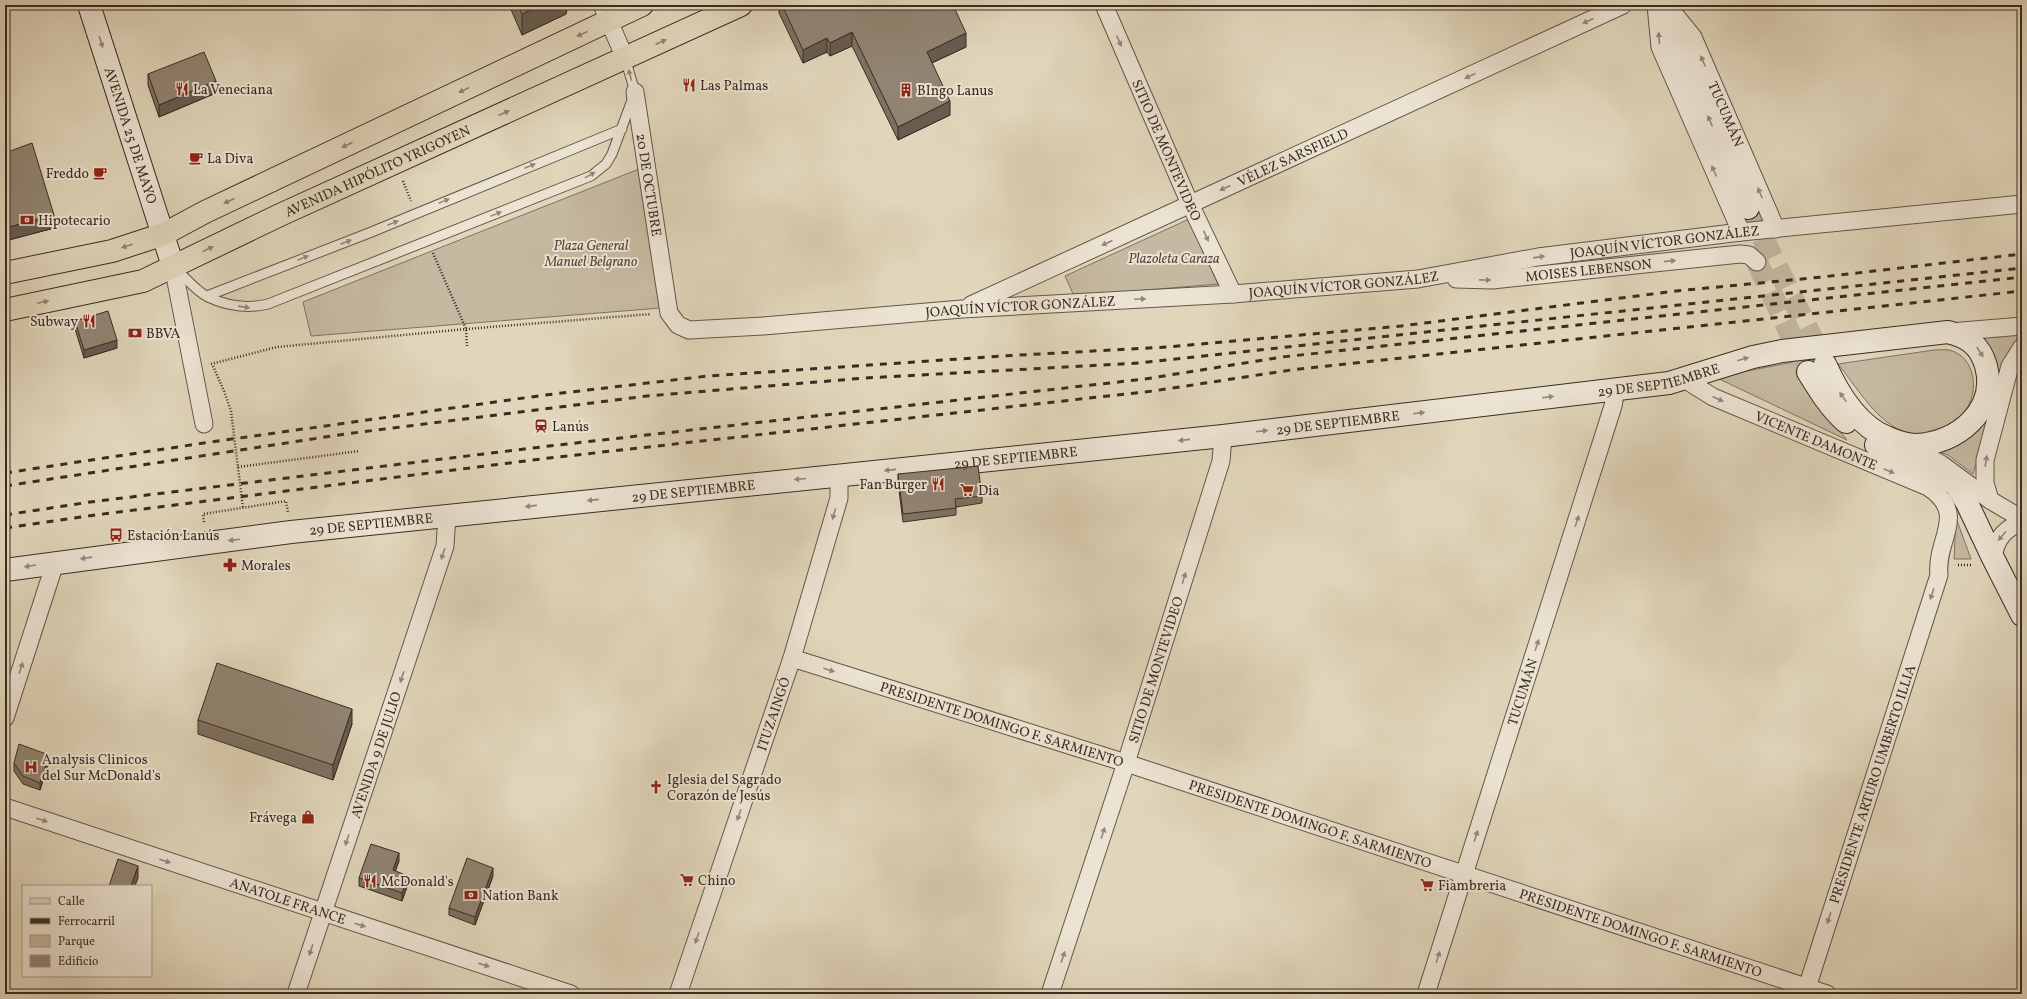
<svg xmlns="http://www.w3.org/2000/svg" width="2027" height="999" viewBox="0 0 2027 999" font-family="Vollkorn,serif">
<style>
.green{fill:#c5b9a1;stroke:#807262}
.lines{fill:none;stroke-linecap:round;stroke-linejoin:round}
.secondary-tunnel{stroke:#c0b49d;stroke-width:22;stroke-dasharray:22 11;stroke-linecap:butt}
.lane-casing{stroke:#645649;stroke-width:11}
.street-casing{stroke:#645649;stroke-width:19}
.secondary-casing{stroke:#3a2c23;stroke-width:24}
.primary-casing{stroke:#3a2c23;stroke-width:24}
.path{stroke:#3a2c23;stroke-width:2.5;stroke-dasharray:1 2;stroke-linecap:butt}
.lane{stroke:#ece4d3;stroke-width:9}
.street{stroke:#ece4d3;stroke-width:17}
.secondary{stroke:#ece4d3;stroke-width:22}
.primary{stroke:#e1d6bb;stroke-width:22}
.rail{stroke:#3a2c23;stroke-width:3;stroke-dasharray:7 7;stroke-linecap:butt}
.path-bridge{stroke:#3a2c23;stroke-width:2.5;stroke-dasharray:1 2;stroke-linecap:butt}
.wall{fill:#7d7262;stroke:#3a2c23}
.shaded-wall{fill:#665c50;stroke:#3a2c23}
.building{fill:#918472;stroke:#3a2c23}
.oneway{fill:#93887b}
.oneway2{fill:#8e816f}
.labels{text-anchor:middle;stroke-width:4;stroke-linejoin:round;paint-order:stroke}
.poi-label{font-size:14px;fill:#3a2c23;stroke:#ece4d3;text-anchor:start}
.street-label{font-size:14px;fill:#3a2c23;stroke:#ece4d3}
.park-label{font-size:14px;font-style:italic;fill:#56483c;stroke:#ece4d3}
</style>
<rect width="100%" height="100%" fill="#e1d6bb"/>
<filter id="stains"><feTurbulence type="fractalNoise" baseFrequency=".005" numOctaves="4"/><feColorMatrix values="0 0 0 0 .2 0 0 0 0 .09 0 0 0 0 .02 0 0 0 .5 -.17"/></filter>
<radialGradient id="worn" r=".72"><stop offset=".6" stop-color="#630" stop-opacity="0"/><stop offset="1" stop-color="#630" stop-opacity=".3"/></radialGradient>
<path class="green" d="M 639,169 L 661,308 L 311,336 L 303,302 Z
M 1189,219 L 1218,284 L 1074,296 L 1065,276 Z
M 2022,335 L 2022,340 L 2007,365 L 1973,474 L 1948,455 L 1933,450 L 1979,424 L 1980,339 L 1985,336 Z
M 1934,350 C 1939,350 1944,349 1949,350 C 1976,356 1980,394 1964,412 C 1955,423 1943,428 1930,431 C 1921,434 1909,435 1900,430 C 1874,418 1856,386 1838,364 Z
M 1794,362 L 1808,392 L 1847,440 L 1715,377 Z
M 1956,518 L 1971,559 L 1954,559 Z"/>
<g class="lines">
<path class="secondary-tunnel" d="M 1748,208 L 1824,362
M 1757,262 L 1808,372"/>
<g class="lane-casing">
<path id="lane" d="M 175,268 C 185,277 196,291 208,297 C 227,306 247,309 268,304 L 591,176 L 606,164 L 612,154 L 635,92 L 625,58
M 207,296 L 369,233 L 622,129"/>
</g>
<g class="street-casing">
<g id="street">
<path d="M 602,5 L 625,58"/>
<path id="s1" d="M 1104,5 L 1190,204 L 1233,294"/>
<path d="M 1656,5 L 1660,47 L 1741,232"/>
<path id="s2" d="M 1667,5 L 1693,37 L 1776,229"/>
<path id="s3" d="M 635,92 L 669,313 L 678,325 L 689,330 L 763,326 L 962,309 L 1233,294 L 1418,279 L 1538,257 L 1741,232 L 2022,204"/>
<path d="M 173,266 L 204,424"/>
<path id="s4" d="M 1456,279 L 1492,280 L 1740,254 L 1749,255 L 1757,262"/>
<path id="s5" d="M 971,305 L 1623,5"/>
<path d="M 1950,332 L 2022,326"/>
<path id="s6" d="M 1684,379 L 1713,397 L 1928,487 C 1969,514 1935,539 1939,575 L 1805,994"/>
<path d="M 1904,444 L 1941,464 L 1990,500 L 2022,519"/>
<path d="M 1990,500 L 1985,483 L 1985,460 L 2010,366 L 2022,347"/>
<path d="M 1993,558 C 1996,538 2004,530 2022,521"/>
<path id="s7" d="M 792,658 L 1126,763 L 1827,994"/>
<path d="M 5,718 L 55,563"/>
<path id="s8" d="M 5,807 L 571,994"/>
<path id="s9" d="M 296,994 L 445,546 L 447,515"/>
<path id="s10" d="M 678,994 L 792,658 L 839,498 L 839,475"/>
<path id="s11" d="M 1050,994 L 1126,763 L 1221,461 L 1223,436"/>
<path id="s12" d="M 1426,994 L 1613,406 L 1616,389"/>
</g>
</g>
<g class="secondary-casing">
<g id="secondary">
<path id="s13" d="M 89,5 L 173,266"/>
<path d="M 1661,5 L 1748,208"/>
<path d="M 1808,372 C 1819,390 1830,408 1846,422"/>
<path d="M 1876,445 L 1955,484 L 1967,503 L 1993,558 L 2022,615"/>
<path id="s14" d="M 5,570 L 291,532 L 1223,436 L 1669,383 L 1753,357 L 1782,351 L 1948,332 C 1968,337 1980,345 1986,366 C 1998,410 1957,444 1916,445 C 1906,445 1895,441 1886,437 C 1857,425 1837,391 1825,364"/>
</g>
</g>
<g class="primary-casing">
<g id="primary">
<path d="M 5,273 L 112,251 L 164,234 L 205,212 L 642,5"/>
<path id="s15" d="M 5,310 L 143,281 L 280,215 L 741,5"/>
</g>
</g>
<path class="path" d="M 403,181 L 411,201
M 433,253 L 466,329 L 467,346
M 211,364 L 277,347 L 466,329 L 651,314
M 213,366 L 224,391
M 238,467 L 359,451
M 242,500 L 243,508
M 204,522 L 203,514 L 286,501 L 288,512
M 1958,565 L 1973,565"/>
<use href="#lane" class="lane"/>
<use href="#street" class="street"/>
<use href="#secondary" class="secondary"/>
<use href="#primary" class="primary"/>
<path class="rail" d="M 5,473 L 204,443 L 545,395 L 708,376 L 1003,356 L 1167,347 L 1401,326 L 1676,291 L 1822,277 L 2022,254
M 5,486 L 345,434 L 647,396 L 865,378 L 1139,363 L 2022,268
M 5,515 L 90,502 L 549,446 L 1145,379 L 1282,357 L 2022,277
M 5,528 L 95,515 L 549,458 L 1153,391 L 1291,370 L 2022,291"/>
<path class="path-bridge" d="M 224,391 L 231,411 L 242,500"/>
</g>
<path class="wall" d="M 509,5 L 568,5 L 566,14 L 522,35 Z
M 779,5 L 953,5 L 966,47 L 932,63 L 950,115 L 898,140 L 852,46 L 830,56 L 827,52 L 803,63 L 779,13 Z
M 148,74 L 216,93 L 159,117 L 148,85 Z
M 5,153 L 54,228 L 5,241 Z
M 75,321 L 117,348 L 84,358 L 75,329 Z
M 898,474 L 982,496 L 982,503 L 956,507 L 956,515 L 903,522 L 898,482 Z
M 198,720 L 352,724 L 333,780 L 198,734 Z
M 49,762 L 40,790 L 23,784 L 14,771 L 14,763 Z
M 399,861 L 395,871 L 408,884 L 402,901 L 359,886 L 359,878 Z
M 493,876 L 475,925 L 449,915 L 449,908 Z"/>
<path class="shaded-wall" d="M 36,5 L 45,5 L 36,8 Z
M 540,5 L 568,5 L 566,14 L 522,35 L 522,14 Z
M 852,32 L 852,46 L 830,56 L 830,43 Z
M 966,33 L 966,47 L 927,65 L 927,52 Z
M 827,38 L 827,52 L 803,63 L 803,50 Z
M 216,81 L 216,93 L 159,117 L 159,105 Z
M 950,101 L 950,115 L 898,140 L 898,127 Z
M 54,215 L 54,228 L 5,241 L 5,228 Z
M 117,340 L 117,348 L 84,358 L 84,350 Z
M 352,709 L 352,724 L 333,780 L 333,765 Z
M 49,755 L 49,762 L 40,790 L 40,783 Z
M 399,853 L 399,861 L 393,878 L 393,870 Z
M 138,866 L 138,878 L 135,886 L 131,886 Z
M 493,868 L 493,876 L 475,925 L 475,917 Z
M 408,876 L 408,884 L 402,901 L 402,893 Z"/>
<path class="building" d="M 518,5 L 540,5 L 522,14 Z
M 782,5 L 953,5 L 966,33 L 927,52 L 950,101 L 898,127 L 852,32 L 830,43 L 827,38 L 803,50 Z
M 204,52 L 216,81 L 159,105 L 148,74 Z
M 32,143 L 54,215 L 5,228 L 5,190 L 8,189 L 5,180 L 5,153 Z
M 108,311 L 117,340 L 84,350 L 75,321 Z
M 978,466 L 982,496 L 955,499 L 956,508 L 903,514 L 898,474 Z
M 217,663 L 352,709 L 333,765 L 198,720 Z
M 19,744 L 49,755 L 40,783 L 23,776 L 14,763 Z
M 371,844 L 399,853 L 393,870 L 408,876 L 402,893 L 359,878 Z
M 467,858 L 493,868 L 475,917 L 449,908 Z
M 118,859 L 138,866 L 131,886 L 109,886 Z"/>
<defs><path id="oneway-solid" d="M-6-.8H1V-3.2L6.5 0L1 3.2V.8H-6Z"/></defs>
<g class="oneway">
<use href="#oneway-solid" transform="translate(1588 21) rotate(155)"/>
<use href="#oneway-solid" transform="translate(1659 38) rotate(-95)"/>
<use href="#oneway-solid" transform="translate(1119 41) rotate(66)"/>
<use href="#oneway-solid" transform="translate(101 42) rotate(72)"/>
<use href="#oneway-solid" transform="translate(1703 61) rotate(-113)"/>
<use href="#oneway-solid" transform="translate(630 75) rotate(-105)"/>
<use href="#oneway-solid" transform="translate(1470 76) rotate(155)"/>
<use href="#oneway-solid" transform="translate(1710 121) rotate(-113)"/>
<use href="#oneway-solid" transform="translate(530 166) rotate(-22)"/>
<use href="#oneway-solid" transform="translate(1714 171) rotate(-114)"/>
<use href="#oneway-solid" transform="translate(590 175) rotate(-29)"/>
<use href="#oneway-solid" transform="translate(1225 188) rotate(155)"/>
<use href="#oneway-solid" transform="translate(1760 193) rotate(-113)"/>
<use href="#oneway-solid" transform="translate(444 201) rotate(-22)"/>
<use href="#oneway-solid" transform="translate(496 214) rotate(-22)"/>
<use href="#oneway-solid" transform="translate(393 223) rotate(-22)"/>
<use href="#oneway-solid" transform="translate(1206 236) rotate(65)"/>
<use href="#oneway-solid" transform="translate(346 242) rotate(-21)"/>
<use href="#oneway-solid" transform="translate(1107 243) rotate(155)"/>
<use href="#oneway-solid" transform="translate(1539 257) rotate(-8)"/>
<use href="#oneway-solid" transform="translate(303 258) rotate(-22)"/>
<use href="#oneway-solid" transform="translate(1670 261) rotate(-6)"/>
<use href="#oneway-solid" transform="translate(1485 280) rotate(1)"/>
<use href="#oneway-solid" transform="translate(1140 299) rotate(-3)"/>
<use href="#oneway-solid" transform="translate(244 307) rotate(8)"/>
<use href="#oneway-solid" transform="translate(1980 352) rotate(57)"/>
<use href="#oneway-solid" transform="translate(1743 359) rotate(-16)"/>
<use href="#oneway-solid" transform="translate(1548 397) rotate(-7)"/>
<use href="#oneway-solid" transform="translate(1843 397) rotate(-126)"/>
<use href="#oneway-solid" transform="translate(1718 399) rotate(24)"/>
<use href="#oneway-solid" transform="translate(1419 413) rotate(-7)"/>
<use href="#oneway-solid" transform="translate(1262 431) rotate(-7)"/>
<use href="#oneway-solid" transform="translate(1184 440) rotate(174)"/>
<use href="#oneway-solid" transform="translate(1986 461) rotate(-81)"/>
<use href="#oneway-solid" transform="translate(890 470) rotate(174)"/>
<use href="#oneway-solid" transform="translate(1889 471) rotate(23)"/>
<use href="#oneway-solid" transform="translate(800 479) rotate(175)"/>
<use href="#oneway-solid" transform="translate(593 500) rotate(174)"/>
<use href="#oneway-solid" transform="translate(531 506) rotate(174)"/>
<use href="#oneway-solid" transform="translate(834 514) rotate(106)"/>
<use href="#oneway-solid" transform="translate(1577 521) rotate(-72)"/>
<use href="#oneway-solid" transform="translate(2002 536) rotate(130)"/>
<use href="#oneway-solid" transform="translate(234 540) rotate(173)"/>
<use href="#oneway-solid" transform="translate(443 554) rotate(108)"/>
<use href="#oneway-solid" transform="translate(86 558) rotate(172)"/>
<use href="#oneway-solid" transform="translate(30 566) rotate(171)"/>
<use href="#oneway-solid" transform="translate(1184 578) rotate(-73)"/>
<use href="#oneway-solid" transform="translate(1932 594) rotate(108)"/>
<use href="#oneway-solid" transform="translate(1537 645) rotate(-72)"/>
<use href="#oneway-solid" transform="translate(21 668) rotate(-72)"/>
<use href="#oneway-solid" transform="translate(829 670) rotate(17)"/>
<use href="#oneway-solid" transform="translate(402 677) rotate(108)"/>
<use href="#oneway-solid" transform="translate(739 815) rotate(109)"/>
<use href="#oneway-solid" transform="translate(42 820) rotate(18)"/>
<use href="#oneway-solid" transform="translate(1103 833) rotate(-72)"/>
<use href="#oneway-solid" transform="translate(1476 836) rotate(-72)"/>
<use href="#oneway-solid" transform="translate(347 840) rotate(108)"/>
<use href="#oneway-solid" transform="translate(165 861) rotate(18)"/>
<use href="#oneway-solid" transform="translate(1829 918) rotate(108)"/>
<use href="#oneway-solid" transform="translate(360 925) rotate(18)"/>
<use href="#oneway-solid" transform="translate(697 938) rotate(109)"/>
<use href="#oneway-solid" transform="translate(311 950) rotate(108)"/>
<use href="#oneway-solid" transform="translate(1063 957) rotate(-72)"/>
<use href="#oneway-solid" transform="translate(1438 957) rotate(-72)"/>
<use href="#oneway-solid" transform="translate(484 965) rotate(18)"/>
</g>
<g class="oneway2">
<use href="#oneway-solid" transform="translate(582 34) rotate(155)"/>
<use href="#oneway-solid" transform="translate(661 42) rotate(-25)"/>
<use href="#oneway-solid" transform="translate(464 90) rotate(155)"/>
<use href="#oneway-solid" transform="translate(504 113) rotate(-24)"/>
<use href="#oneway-solid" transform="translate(347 145) rotate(155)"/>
<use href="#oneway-solid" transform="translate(229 201) rotate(155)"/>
<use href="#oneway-solid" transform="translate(127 246) rotate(162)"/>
<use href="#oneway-solid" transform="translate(208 249) rotate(-26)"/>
<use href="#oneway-solid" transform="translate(43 302) rotate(-12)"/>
</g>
<defs>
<g id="restaurant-bare" transform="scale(1.08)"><path d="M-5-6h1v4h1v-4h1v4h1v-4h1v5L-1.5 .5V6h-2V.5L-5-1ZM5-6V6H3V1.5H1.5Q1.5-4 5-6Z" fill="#8f2418" stroke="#ece4d3" stroke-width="2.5" paint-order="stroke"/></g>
<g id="building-bare" transform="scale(1.08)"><path d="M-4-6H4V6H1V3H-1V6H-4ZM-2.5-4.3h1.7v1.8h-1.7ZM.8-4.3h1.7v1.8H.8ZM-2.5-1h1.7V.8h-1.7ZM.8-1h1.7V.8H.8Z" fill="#8f2418" stroke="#ece4d3" stroke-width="2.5" paint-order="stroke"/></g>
<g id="cafe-bare" transform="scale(1.08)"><path d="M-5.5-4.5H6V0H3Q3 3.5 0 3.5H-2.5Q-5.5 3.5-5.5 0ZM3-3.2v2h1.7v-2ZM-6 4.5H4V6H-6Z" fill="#8f2418" stroke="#ece4d3" stroke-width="2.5" paint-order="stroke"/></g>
<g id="bank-bare" transform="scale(1.08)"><path d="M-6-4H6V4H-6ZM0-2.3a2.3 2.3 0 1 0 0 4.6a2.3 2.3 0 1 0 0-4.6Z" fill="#8f2418" stroke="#ece4d3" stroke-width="2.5" paint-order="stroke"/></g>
<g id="station-bare" transform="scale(1.08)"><path d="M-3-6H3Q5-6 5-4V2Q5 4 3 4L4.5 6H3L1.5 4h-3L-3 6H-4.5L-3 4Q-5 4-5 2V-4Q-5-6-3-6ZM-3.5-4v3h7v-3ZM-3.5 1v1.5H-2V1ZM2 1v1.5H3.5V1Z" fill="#8f2418" stroke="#ece4d3" stroke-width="2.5" paint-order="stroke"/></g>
<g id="supermarket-bare" transform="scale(1.08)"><path d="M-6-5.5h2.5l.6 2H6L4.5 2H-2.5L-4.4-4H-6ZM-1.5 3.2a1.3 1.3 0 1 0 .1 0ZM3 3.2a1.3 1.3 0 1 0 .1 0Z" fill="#8f2418" stroke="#ece4d3" stroke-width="2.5" paint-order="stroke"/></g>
<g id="bus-bare" transform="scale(1.08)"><path d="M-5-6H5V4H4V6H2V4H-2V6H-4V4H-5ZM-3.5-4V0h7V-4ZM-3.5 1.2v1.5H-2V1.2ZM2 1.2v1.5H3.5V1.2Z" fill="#8f2418" stroke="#ece4d3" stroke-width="2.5" paint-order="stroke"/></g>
<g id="pharmacy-bare" transform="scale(1.08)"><path d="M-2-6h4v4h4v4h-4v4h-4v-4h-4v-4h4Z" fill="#8f2418" stroke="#ece4d3" stroke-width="2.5" paint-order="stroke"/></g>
<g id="hospital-bare" transform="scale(1.08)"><path d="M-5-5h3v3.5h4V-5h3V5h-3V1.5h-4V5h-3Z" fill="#8f2418" stroke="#ece4d3" stroke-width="2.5" paint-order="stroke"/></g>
<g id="church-bare" transform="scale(1.08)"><path d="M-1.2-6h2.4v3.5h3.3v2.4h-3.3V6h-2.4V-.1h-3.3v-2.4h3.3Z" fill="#8f2418" stroke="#ece4d3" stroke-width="2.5" paint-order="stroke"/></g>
<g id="shop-bare" transform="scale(1.08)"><path d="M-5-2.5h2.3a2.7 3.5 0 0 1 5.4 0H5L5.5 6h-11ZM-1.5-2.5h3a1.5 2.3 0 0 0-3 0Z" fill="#8f2418" stroke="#ece4d3" stroke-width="2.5" paint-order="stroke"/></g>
</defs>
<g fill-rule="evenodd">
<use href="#restaurant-bare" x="689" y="85"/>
<use href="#restaurant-bare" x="182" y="89"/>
<use href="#building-bare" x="906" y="90"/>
<use href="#cafe-bare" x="196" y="158"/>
<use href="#cafe-bare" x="100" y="173"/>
<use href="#bank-bare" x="27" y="220"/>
<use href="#restaurant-bare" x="89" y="321"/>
<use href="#bank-bare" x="135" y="333"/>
<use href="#station-bare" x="541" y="426"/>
<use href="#restaurant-bare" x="938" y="484"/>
<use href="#supermarket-bare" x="967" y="490"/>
<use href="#bus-bare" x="116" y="535"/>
<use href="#pharmacy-bare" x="230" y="565"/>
<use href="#hospital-bare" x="31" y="767"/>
<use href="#church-bare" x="656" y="787"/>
<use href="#shop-bare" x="308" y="817"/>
<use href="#supermarket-bare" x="687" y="880"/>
<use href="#restaurant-bare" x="370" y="881"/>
<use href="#supermarket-bare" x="1427" y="885"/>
<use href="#bank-bare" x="471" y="895"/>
</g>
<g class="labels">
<g class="poi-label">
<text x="700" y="90">Las Palmas</text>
<text x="193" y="94">La Veneciana</text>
<text x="917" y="95">BIngo Lanus</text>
<text x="207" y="163">La Diva</text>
<text x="89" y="178" text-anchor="end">Freddo</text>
<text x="38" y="225">Hipotecario</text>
<text x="78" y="326" text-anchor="end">Subway</text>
<text x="146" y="338">BBVA</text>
<text x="552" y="431">Lanús</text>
<text x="927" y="489" text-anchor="end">Fan Burger</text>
<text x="978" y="495">Dia</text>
<text x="127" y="540">Estación Lanús</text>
<text x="241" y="570">Morales</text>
<text x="42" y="764">Analysis Clinicos<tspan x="42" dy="16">del Sur McDonald's</tspan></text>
<text x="667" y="784">Iglesia del Sagrado<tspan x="667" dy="16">Corazón de Jesús</tspan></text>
<text x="297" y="822" text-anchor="end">Frávega</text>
<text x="698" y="885">Chino</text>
<text x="381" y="886">McDonald's</text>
<text x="1438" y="890">Fiambreria</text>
<text x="482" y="900">Nation Bank</text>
</g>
<g class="street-label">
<text dy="5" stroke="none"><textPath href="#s2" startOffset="125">TUCUMÁN</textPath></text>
<text dy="5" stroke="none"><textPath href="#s13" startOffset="137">AVENIDA 25 DE MAYO</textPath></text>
<text dy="5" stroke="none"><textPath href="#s1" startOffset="158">SITIO DE MONTEVIDEO</textPath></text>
<text dy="5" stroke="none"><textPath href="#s5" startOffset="354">VÉLEZ SARSFIELD</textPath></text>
<text dy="5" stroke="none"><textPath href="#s15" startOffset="400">AVENIDA HIPÓLITO YRIGOYEN</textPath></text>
<text dy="5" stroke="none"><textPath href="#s3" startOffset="94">20 DE OCTUBRE</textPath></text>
<text dy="5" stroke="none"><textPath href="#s3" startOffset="1231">JOAQUÍN VÍCTOR GONZÁLEZ</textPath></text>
<text dy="5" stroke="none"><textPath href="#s4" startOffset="133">MOISES LEBENSON</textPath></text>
<text dy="5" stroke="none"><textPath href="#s3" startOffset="907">JOAQUÍN VÍCTOR GONZÁLEZ</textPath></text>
<text dy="5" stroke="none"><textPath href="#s3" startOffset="583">JOAQUÍN VÍCTOR GONZÁLEZ</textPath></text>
<text dy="5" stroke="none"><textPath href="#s14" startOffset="1665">29 DE SEPTIEMBRE</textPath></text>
<text dy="5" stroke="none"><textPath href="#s14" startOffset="1341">29 DE SEPTIEMBRE</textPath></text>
<text dy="5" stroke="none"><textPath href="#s6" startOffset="146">VICENTE DAMONTE</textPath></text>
<text dy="5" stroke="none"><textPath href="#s14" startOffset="1017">29 DE SEPTIEMBRE</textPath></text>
<text dy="5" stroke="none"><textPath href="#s14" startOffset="693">29 DE SEPTIEMBRE</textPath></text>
<text dy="5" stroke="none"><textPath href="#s14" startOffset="369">29 DE SEPTIEMBRE</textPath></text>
<text dy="5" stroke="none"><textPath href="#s11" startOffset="341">SITIO DE MONTEVIDEO</textPath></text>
<text dy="5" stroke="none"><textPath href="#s12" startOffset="317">TUCUMÁN</textPath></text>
<text dy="5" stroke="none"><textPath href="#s10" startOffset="296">ITUZAINGÓ</textPath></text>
<text dy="5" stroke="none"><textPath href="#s7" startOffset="220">PRESIDENTE DOMINGO F. SARMIENTO</textPath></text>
<text dy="5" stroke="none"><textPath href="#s9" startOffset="252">AVENIDA 9 DE JULIO</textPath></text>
<text transform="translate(1872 784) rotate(-72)" y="5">PRESIDENTE ARTURO UMBERTO ILLIA</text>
<text dy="5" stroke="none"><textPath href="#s7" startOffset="544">PRESIDENTE DOMINGO F. SARMIENTO</textPath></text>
<text dy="5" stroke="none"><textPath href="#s8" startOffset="298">ANATOLE FRANCE</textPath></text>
<text dy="5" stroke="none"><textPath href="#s7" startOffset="892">PRESIDENTE DOMINGO F. SARMIENTO</textPath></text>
</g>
<g class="park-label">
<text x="591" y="250">Plaza General<tspan x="591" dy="16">Manuel Belgrano</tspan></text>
<text x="1174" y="263">Plazoleta Caraza</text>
</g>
</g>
<rect width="2027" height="999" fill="none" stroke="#e1d6bb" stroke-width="20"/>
<rect x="6" y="6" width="2015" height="987" fill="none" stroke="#3a2c23" stroke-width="2"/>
<rect x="10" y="10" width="2007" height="979" fill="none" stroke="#3a2c23"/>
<rect x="22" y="885" width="130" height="92" fill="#ece4d3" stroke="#a59a8d"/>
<rect x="30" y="898" width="20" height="6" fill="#e1d6bb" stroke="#a59a8d"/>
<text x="58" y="905" font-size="12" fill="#3a2c23">Calle</text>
<rect x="30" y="918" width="20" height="6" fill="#3a2c23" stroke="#a59a8d"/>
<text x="58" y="925" font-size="12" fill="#3a2c23">Ferrocarril</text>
<rect x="30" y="935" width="20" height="12" fill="#c5b9a1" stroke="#a59a8d"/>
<text x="58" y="945" font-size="12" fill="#3a2c23">Parque</text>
<rect x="30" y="955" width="20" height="12" fill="#918472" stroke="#a59a8d"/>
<text x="58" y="965" font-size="12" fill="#3a2c23">Edificio</text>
<rect width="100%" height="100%" filter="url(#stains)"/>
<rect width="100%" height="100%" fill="url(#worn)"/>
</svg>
